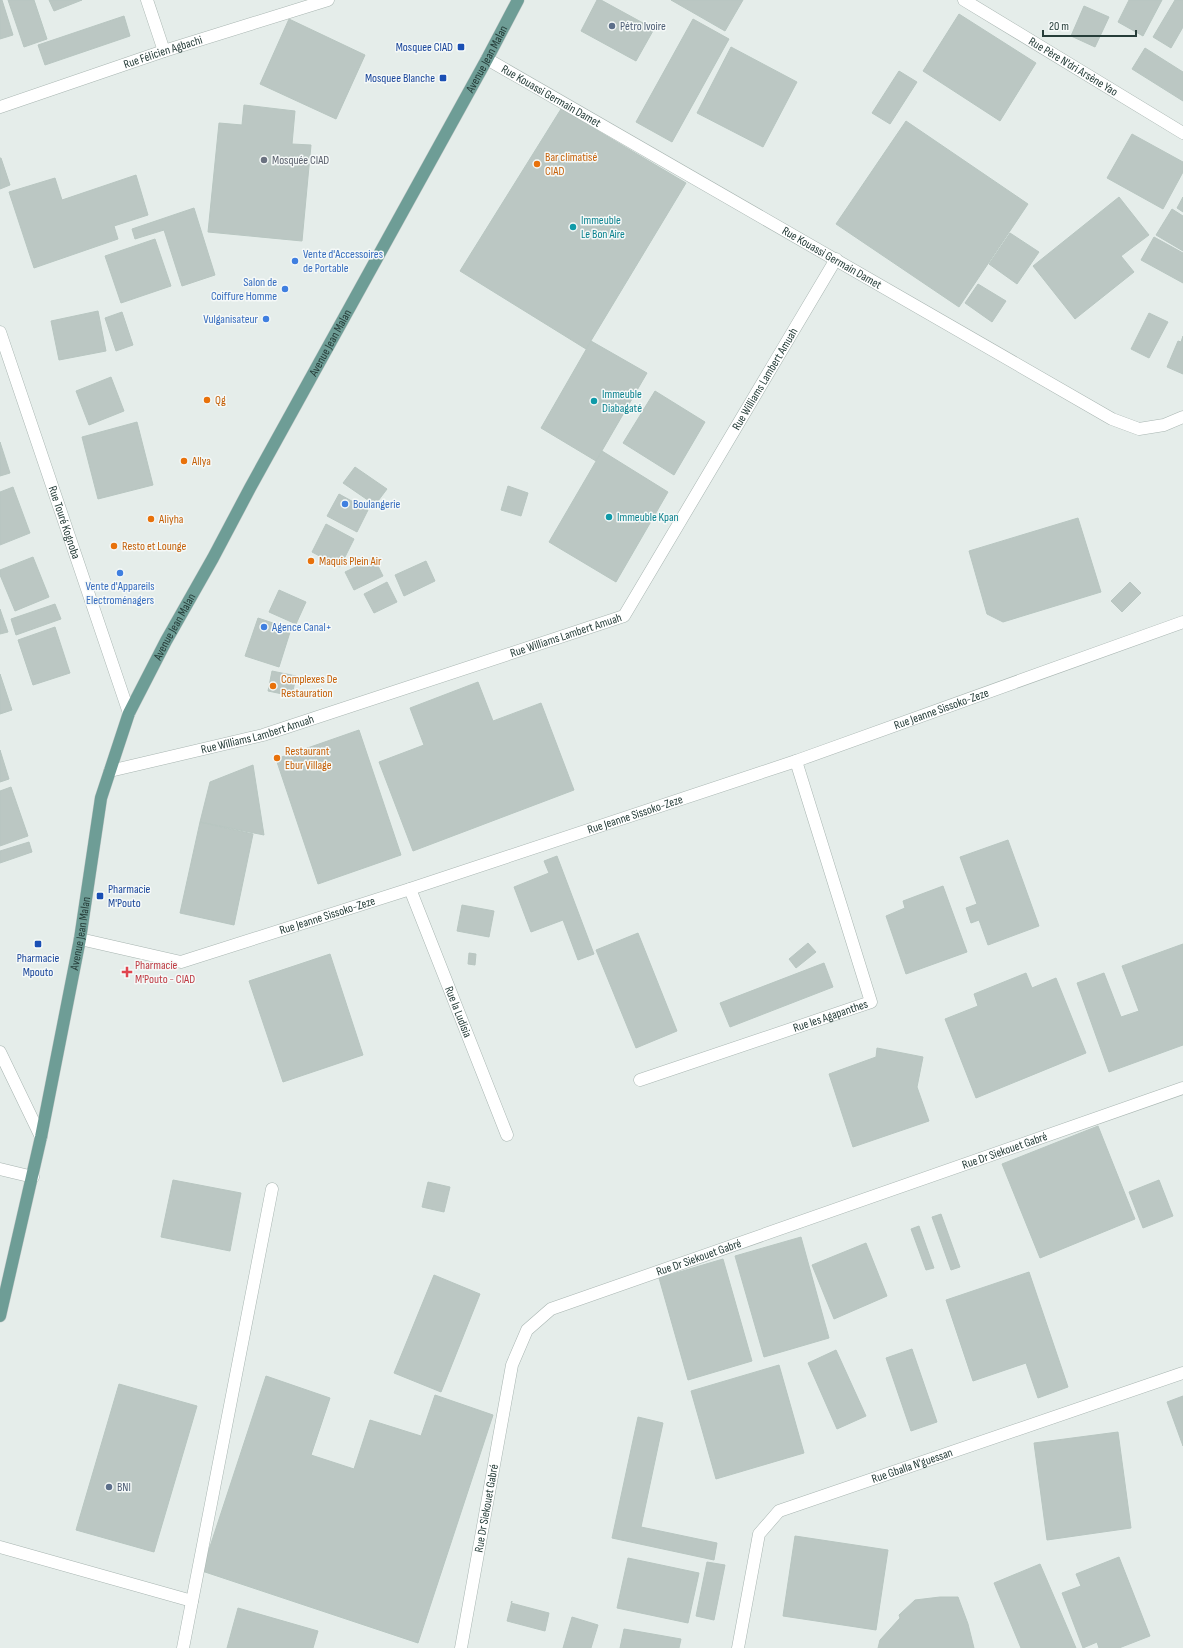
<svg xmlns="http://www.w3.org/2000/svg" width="1183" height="1648" viewBox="0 0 1183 1648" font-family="'Sofia Sans Condensed',sans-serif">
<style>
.building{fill:#bbc7c3;stroke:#b8c6c1}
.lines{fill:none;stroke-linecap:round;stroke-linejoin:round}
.minor-casing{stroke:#a8b5b1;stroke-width:13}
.major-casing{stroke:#c2c9c8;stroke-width:13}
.minor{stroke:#fff;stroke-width:12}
.major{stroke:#6e9d96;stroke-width:12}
.service-dot{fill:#5c6f8a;stroke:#f5f9f8;stroke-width:1.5}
.transit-dot{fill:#1a4fb4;stroke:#f5f9f8;stroke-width:1.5}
.worship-dot{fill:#6b7280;stroke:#f5f9f8;stroke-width:1.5}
.food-dot{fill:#e8710a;stroke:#f5f9f8;stroke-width:1.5}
.culture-dot{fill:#0f9aa8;stroke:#f5f9f8;stroke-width:1.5}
.shop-dot{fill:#3f7fe0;stroke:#f5f9f8;stroke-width:1.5}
.health-dot{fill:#e0444e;stroke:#f5f9f8;stroke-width:1.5}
.labels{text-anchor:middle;stroke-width:3;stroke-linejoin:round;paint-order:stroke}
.service-label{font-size:12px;fill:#4e5e75;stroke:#f5f9f8;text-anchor:start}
.transit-label{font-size:12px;fill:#164399;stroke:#f5f9f8;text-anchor:end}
.street-label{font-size:12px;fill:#263d39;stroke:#f5f9f8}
.food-label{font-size:12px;fill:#c56008;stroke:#f5f9f8;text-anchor:start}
.worship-label{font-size:12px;fill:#5b616d;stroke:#f5f9f8;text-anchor:start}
.culture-label{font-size:12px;fill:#0d838f;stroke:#f5f9f8;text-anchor:start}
.shop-label{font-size:12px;fill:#366cbe;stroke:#f5f9f8;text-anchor:start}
.health-label{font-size:12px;fill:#be3a42;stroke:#f5f9f8;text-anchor:start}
</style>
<rect width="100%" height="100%" fill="#e5edea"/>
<path class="building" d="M 0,0 L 2,0 L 13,35 L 0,39 Z
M 8,0 L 34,0 L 47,39 L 24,47 Z
M 49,0 L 82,0 L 54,11 Z
M 597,0 L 601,0 L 654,29 L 636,61 L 581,31 Z
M 671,0 L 743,0 L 725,31 Z
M 1129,0 L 1162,0 L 1143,36 L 1118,22 Z
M 1175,0 L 1183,0 L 1183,27 L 1171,48 L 1153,37 Z
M 1084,6 L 1109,17 L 1095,47 L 1071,36 Z
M 959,14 L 1036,63 L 1000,121 L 923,71 Z
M 124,16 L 130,36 L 45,65 L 38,45 Z
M 289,19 L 365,55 L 336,119 L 260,84 Z
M 693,19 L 729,39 L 672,142 L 636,122 Z
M 731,47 L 797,82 L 763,147 L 697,113 Z
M 1145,48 L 1183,72 L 1183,101 L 1132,69 Z
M 899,71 L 917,82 L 890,124 L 872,113 Z
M 244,105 L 295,111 L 292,144 L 311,145 L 302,241 L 208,232 L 219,123 L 242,125 Z
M 561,109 L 686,183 L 586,349 L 460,271 Z
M 906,121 L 1028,204 L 959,307 L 836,224 Z
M 1132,134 L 1183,162 L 1183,172 L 1163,209 L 1107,178 Z
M 0,158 L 1,158 L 10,185 L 0,189 Z
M 136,175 L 148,215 L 114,226 L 118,239 L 34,268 L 9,192 L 55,178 L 62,200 Z
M 1119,197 L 1149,235 L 1121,256 L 1134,272 L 1075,319 L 1033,266 Z
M 1183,197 L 1183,212 L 1177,208 Z
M 194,208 L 215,275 L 182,286 L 164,230 L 135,239 L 132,229 Z
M 1172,209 L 1183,216 L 1183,251 L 1156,235 Z
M 1010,233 L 1039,252 L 1017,284 L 989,264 Z
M 1154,237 L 1183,253 L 1183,283 L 1141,260 Z
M 155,239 L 171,286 L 121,303 L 105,256 Z
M 978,284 L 1006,301 L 992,322 L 965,303 Z
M 98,311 L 106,351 L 59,360 L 51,321 Z
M 122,312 L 133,345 L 116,351 L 105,318 Z
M 1149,313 L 1168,322 L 1149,358 L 1131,349 Z
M 1183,336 L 1183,374 L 1167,367 L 1178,341 L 1181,342 Z
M 591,341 L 647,373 L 596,461 L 541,428 Z
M 111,377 L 124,411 L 89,425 L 76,391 Z
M 655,391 L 705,422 L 674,475 L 623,443 Z
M 137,422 L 153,485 L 98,499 L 82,437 Z
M 0,442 L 10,473 L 0,476 Z
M 602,451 L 668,492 L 616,582 L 549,542 Z
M 355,467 L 387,489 L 375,505 L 343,483 Z
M 508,486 L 528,493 L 521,516 L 501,510 Z
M 13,487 L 30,533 L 0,545 L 0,492 Z
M 339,494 L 368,510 L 357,532 L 327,516 Z
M 1078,518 L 1101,592 L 1003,622 L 987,614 L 969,551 Z
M 326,524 L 354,539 L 340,567 L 312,552 Z
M 33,557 L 49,597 L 15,611 L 0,575 L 0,570 Z
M 374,558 L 383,576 L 354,590 L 345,572 Z
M 426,561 L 435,581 L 404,596 L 395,575 Z
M 387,582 L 397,602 L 374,613 L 364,594 Z
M 1130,582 L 1141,593 L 1122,612 L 1111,601 Z
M 279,590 L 306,602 L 296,624 L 269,612 Z
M 55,604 L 61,619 L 16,635 L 11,619 Z
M 0,609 L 8,632 L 0,634 Z
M 258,618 L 291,629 L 279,667 L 245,656 Z
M 55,627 L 70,673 L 33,685 L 18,640 Z
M 272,671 L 296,676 L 292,696 L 268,691 Z
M 0,674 L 12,710 L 0,714 Z
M 478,682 L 493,721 L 541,703 L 574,790 L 413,851 L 379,762 L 424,745 L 410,708 Z
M 359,730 L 401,855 L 318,884 L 276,759 Z
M 0,750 L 9,779 L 0,782 Z
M 253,765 L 264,835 L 200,822 L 210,782 Z
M 11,787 L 28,836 L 0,846 L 0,791 Z
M 200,822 L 253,834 L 234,925 L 180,913 Z
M 1008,840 L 1039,926 L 988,945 L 979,920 L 971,923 L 966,908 L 977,904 L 960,857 Z
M 29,842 L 32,852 L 0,863 L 0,851 Z
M 557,856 L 594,954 L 578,960 L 563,920 L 531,932 L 514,887 L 549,873 L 544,861 Z
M 943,886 L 967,952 L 906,974 L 886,916 L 905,908 L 903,901 Z
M 462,905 L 494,911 L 489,937 L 457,931 Z
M 638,933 L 677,1031 L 636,1048 L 596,950 Z
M 808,943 L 816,952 L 796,968 L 789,959 Z
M 1183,944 L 1183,1045 L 1109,1072 L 1077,983 L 1104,973 L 1121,1017 L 1139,1011 L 1122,966 Z
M 469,953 L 476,954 L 475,965 L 468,964 Z
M 330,954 L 363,1055 L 283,1082 L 249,981 Z
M 824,963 L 833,987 L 730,1027 L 720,1003 Z
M 1026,973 L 1032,988 L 1056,978 L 1086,1053 L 976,1098 L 945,1019 L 978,1006 L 974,994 Z
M 877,1048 L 923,1057 L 917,1087 L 929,1121 L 853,1147 L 829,1074 L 876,1057 Z
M 1098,1126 L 1135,1219 L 1040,1258 L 1002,1164 Z
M 173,1180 L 241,1193 L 230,1251 L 161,1237 Z
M 1159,1180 L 1173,1216 L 1143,1228 L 1129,1192 Z
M 428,1182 L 450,1187 L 444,1212 L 422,1207 Z
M 941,1214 L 960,1267 L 951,1270 L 932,1217 Z
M 919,1226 L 934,1268 L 926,1270 L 911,1229 Z
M 801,1237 L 829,1338 L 764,1357 L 735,1256 Z
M 866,1243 L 887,1296 L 834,1319 L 812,1265 Z
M 723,1259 L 752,1361 L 688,1380 L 659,1278 Z
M 1029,1272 L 1068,1387 L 1038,1398 L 1026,1363 L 973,1381 L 946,1300 Z
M 434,1275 L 480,1294 L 441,1392 L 394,1373 Z
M 912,1349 L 937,1422 L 911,1431 L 886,1358 Z
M 836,1350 L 866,1416 L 837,1429 L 808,1363 Z
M 779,1365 L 804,1453 L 716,1479 L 691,1391 Z
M 266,1376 L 330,1398 L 311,1455 L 354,1469 L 370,1420 L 421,1436 L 435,1395 L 493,1415 L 418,1643 L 202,1571 Z
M 119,1384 L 197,1406 L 154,1552 L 76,1530 Z
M 1183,1396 L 1183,1446 L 1167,1402 Z
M 638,1417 L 663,1423 L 641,1527 L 717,1543 L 714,1560 L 612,1538 Z
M 1118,1432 L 1131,1528 L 1047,1540 L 1034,1443 Z
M 795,1536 L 888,1550 L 876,1630 L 783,1616 Z
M 1119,1557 L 1150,1636 L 1119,1648 L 1099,1648 L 1097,1642 L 1083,1648 L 1062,1593 L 1081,1586 L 1076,1574 Z
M 628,1558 L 699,1573 L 688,1623 L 617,1608 Z
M 707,1562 L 725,1565 L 714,1620 L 696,1616 Z
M 1040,1564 L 1076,1648 L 1021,1648 L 994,1583 Z
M 940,1597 L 958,1597 L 968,1624 L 974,1648 L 878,1648 L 880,1640 L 900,1618 L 899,1615 L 915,1600 Z
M 512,1601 L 511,1603 L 549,1613 L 545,1631 L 507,1621 Z
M 238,1608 L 318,1631 L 313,1648 L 227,1648 Z
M 572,1617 L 598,1625 L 591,1648 L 563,1648 Z
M 624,1629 L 681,1639 L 679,1648 L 620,1648 Z"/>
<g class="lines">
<g class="minor-casing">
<g id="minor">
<path d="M 147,0 L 164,51"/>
<path id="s1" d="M 964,0 L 1183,133"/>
<path id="s2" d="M 487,59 L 1112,419 L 1139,429 L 1164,425 L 1183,417"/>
<path id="s3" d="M 0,107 L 164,51 L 328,0"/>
<path id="s4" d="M 0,332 L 129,713"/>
<path id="s5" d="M 110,771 L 263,735 L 624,616 L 836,259"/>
<path id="s6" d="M 410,889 L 507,1135"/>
<path id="s7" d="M 80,939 L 181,962 L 410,889 L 796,761 L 1183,622"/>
<path d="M 0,1052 L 41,1137"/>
<path id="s8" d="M 640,1080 L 871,1002 L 796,761"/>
<path d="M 0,1169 L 33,1177"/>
<path d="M 0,1547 L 192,1601"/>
<path d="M 183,1648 L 272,1189"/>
<path id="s9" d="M 461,1648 L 512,1365 L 527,1330 L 551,1309 L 1183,1088"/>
<path id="s10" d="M 738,1648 L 759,1534 L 779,1511 L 1183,1373"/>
</g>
</g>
<g class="major-casing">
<g id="major">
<path id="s11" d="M 0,1316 L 41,1137 L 80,939 L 101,798 L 129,713 L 166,641 L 213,558 L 250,488 L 487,59 L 518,0"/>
</g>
</g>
<use href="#minor" class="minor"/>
<use href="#major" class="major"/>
</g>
<g class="service-dot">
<circle cx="612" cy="26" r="4"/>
<circle cx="109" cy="1487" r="4"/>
</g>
<g class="transit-dot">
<rect x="457" y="43" width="8" height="8" rx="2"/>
<rect x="439" y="74" width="8" height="8" rx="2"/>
<rect x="96" y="892" width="8" height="8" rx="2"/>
<rect x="34" y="940" width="8" height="8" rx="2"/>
</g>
<circle class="worship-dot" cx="264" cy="160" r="4"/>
<g class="food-dot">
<circle cx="537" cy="164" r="4"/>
<circle cx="207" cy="400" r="4"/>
<circle cx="184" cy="461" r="4"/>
<circle cx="151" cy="519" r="4"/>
<circle cx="114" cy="546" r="4"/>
<circle cx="311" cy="561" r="4"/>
<circle cx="273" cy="686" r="4"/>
<circle cx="277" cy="758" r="4"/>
</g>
<g class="culture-dot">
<circle cx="573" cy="227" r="4"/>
<circle cx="594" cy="401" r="4"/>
<circle cx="609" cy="517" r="4"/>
</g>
<g class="shop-dot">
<circle cx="295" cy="261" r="4"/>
<circle cx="285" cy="289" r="4"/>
<circle cx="266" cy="319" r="4"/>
<circle cx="345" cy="504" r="4"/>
<circle cx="120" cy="573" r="4"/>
<circle cx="264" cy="627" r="4"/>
</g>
<path class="health-dot" d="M125 966h4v4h4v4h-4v4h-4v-4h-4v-4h4z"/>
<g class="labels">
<g class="service-label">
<text x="620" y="30">Pétro Ivoire</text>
<text x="117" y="1491">BNI</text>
</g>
<g class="transit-label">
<text x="453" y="51">Mosquee CIAD</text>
<text x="435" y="82">Mosquee Blanche</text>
<text x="108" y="893" text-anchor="start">Pharmacie<tspan x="108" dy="14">M'Pouto</tspan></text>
<text x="38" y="962" text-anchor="middle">Pharmacie<tspan x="38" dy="14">Mpouto</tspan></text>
</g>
<g class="street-label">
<text dy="4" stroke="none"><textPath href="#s3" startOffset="172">Rue Félicien Agbachi</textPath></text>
<text dy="4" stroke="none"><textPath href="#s11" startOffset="1363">Avenue Jean Malan</textPath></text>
<text dy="4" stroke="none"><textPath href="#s1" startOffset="128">Rue Père N'dri Arsène Yao</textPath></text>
<text dy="4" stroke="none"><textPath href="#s2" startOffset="74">Rue Kouassi Germain Damet</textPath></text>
<text dy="4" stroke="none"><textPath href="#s2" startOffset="398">Rue Kouassi Germain Damet</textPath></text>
<text dy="4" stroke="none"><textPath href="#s11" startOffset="1039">Avenue Jean Malan</textPath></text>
<text dy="4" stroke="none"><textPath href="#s5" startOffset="813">Rue Williams Lambert Amuah</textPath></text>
<text dy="4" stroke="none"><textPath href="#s4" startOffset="201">Rue Touré Kognoba</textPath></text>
<text dy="4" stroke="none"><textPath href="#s11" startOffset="715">Avenue Jean Malan</textPath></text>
<text dy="4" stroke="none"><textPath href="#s5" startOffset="476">Rue Williams Lambert Amuah</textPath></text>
<text dy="4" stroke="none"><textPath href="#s7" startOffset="905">Rue Jeanne Sissoko-Zeze</textPath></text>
<text dy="4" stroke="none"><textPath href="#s5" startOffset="152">Rue Williams Lambert Amuah</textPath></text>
<text dy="4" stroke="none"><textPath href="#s7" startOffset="581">Rue Jeanne Sissoko-Zeze</textPath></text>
<text dy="4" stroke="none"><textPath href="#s7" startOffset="257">Rue Jeanne Sissoko-Zeze</textPath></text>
<text dy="4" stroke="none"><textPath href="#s11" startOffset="391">Avenue Jean Malan</textPath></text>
<text dy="4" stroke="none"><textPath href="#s6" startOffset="132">Rue la Ludisia</textPath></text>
<text dy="4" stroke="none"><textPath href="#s8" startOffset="201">Rue les Agapanthes</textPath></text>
<text dy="4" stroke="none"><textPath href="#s9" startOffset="838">Rue Dr Siekouet Gabré</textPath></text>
<text dy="4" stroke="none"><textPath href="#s9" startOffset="514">Rue Dr Siekouet Gabré</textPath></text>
<text dy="4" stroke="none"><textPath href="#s10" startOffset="287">Rue Gballa N'guessan</textPath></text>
<text dy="4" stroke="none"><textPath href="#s9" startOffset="142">Rue Dr Siekouet Gabré</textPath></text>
</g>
<g class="food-label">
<text x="545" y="161">Bar climatisé<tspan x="545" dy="14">CIAD</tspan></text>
<text x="215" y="404">Qg</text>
<text x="192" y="465">Allya</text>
<text x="159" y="523">Aliyha</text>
<text x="122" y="550">Resto et Lounge</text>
<text x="319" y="565">Maquis Plein Air</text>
<text x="281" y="683">Complexes De<tspan x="281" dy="14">Restauration</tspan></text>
<text x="285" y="755">Restaurant<tspan x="285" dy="14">Ebur Village</tspan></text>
</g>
<g class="worship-label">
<text x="272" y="164">Mosquée CIAD</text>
</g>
<g class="culture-label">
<text x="581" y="224">Immeuble<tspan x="581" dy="14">Le Bon Aire</tspan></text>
<text x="602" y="398">Immeuble<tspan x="602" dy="14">Diabagaté</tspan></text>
<text x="617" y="521">Immeuble Kpan</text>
</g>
<g class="shop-label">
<text x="303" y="258">Vente d'Accessoires<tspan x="303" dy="14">de Portable</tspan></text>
<text x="277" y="286" text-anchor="end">Salon de<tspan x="277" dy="14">Coiffure Homme</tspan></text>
<text x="258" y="323" text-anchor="end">Vulganisateur</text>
<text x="353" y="508">Boulangerie</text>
<text x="120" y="590" text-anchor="middle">Vente d'Appareils<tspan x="120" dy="14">Electroménagers</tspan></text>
<text x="272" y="631">Agence Canal+</text>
</g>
<g class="health-label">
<text x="135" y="969">Pharmacie<tspan x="135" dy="14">M'Pouto - CIAD</tspan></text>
</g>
</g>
<path d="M1043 30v6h93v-6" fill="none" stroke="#263d39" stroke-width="2"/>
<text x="1049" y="30" font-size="12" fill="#263d39" stroke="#f5f9f8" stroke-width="3" paint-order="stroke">20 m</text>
</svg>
